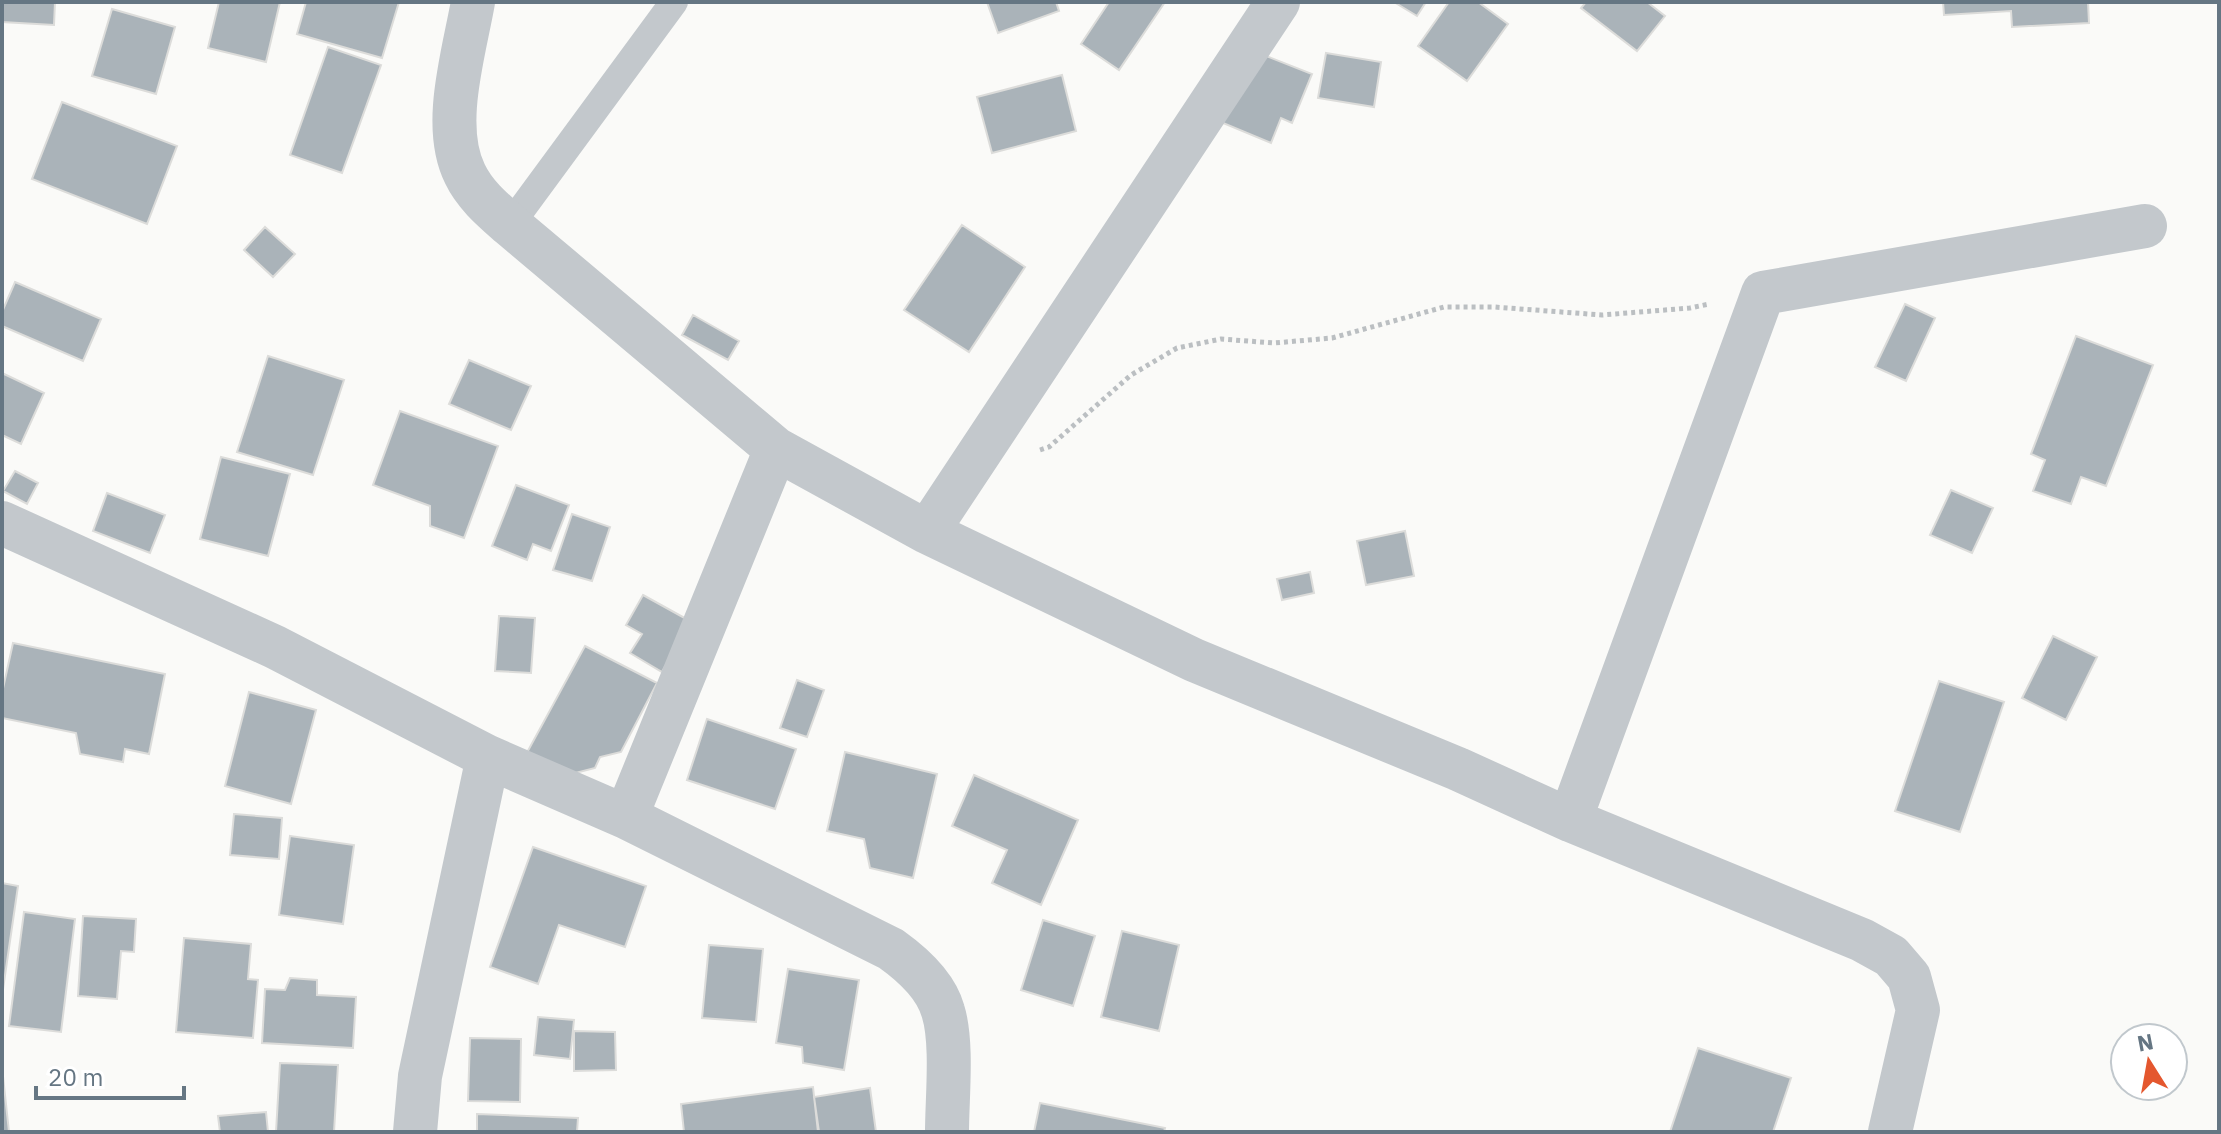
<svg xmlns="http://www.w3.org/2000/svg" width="2221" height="1134" viewBox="0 0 2221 1134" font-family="'IBM Plex Sans',sans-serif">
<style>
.building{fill:#aab3b9;stroke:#dcdcda;stroke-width:2}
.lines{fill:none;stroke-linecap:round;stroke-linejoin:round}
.path{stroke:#bbbfc2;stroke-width:5;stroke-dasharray:4 4;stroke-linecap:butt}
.service{stroke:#c3c8cc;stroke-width:28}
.minor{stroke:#c3c8cc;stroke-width:44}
</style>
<rect width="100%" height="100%" fill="#fafaf8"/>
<path class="building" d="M 2,2 L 55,2 L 54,25 L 2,22 Z
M 219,2 L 280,2 L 266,62 L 208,48 Z
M 306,2 L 399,2 L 382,58 L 297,34 Z
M 987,2 L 1056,2 L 1059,11 L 998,33 Z
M 1109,2 L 1165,2 L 1119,70 L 1081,44 Z
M 1394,2 L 1426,2 L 1417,16 Z
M 1449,2 L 1478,2 L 1508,24 L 1467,81 L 1418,46 Z
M 1586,2 L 1647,2 L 1665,16 L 1637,51 L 1581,8 Z
M 1943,2 L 2088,2 L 2089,23 L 2012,27 L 2011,11 L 1944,15 Z
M 112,9 L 175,27 L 156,94 L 92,76 Z
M 328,47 L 381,65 L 342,173 L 290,155 Z
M 1251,50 L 1312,74 L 1292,123 L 1281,118 L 1271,143 L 1223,123 Z
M 1326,53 L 1381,62 L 1374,107 L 1318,98 Z
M 1062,75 L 1076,131 L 992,153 L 977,97 Z
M 62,102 L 177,146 L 147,224 L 32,179 Z
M 962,225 L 1025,267 L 969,352 L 904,310 Z
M 265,227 L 295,254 L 273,277 L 244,250 Z
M 15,282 L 101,319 L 83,361 L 2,326 L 2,312 Z
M 1905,304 L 1935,318 L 1906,381 L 1875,367 Z
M 693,315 L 739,341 L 728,360 L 682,335 Z
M 2076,336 L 2153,365 L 2106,486 L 2081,477 L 2071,504 L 2033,491 L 2045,460 L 2031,454 Z
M 268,356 L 344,380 L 313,475 L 237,452 Z
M 469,360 L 531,386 L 511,430 L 449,404 Z
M 2,373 L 44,393 L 21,444 L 2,435 Z
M 400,411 L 498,446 L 464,538 L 430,526 L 430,506 L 373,485 Z
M 221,457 L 290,474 L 268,556 L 200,539 Z
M 15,471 L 38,483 L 27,504 L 3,491 Z
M 516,485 L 569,505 L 551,551 L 533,544 L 527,560 L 492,546 Z
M 1951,490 L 1993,508 L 1972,553 L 1930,535 Z
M 107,493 L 165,515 L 150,553 L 93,531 Z
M 572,514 L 610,527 L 592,581 L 553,570 Z
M 1405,531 L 1414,576 L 1366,585 L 1357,541 Z
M 1310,572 L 1314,593 L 1282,600 L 1277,579 Z
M 643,595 L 690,621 L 662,672 L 630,653 L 642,634 L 626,625 Z
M 499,616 L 535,618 L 531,673 L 495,671 Z
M 2053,636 L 2097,657 L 2066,720 L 2022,698 Z
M 13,643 L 165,674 L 149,754 L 125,749 L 123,762 L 80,754 L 76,733 L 2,718 L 2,693 Z
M 585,646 L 657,683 L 621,752 L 600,757 L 595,768 L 560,777 L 524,758 Z
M 797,680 L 824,690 L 807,737 L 780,728 Z
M 1939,681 L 2004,702 L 1960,832 L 1895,811 Z
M 249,692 L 316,710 L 291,804 L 225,786 Z
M 707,719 L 796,749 L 775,809 L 687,780 Z
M 845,752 L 937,774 L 913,878 L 870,868 L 864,839 L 827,831 Z
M 974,775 L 1078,820 L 1041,905 L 992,883 L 1007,850 L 952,826 Z
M 234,814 L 282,818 L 279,859 L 230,855 Z
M 290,836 L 354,845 L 343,924 L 279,915 Z
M 533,847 L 646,886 L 625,947 L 559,925 L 538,984 L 490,967 Z
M 2,883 L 18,886 L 2,996 Z
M 24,912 L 75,919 L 61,1032 L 9,1026 Z
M 83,916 L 136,919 L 134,952 L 121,951 L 117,999 L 78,996 Z
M 1043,920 L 1095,936 L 1073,1006 L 1021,990 Z
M 1122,931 L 1179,945 L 1159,1031 L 1101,1017 Z
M 184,938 L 251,944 L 248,979 L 258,980 L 253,1038 L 176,1032 Z
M 709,945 L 763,949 L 756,1022 L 702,1018 Z
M 788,969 L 859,980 L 844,1070 L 803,1063 L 802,1047 L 776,1043 Z
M 290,978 L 317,980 L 317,995 L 356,997 L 353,1048 L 262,1043 L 265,989 L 285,990 Z
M 538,1017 L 574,1020 L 570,1059 L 534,1055 Z
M 574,1031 L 615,1032 L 616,1070 L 574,1071 Z
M 470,1038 L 521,1039 L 520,1102 L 468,1101 Z
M 1698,1048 L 1791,1078 L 1773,1132 L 1670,1132 Z
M 280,1063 L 338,1065 L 334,1132 L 276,1132 Z
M 2,1067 L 9,1132 L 2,1132 Z
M 813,1087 L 818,1132 L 684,1132 L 681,1104 Z
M 870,1088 L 876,1132 L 819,1132 L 814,1097 Z
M 1040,1103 L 1165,1128 L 1164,1132 L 1034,1132 Z
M 266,1112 L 268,1132 L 220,1132 L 218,1116 Z
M 477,1114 L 578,1118 L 577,1132 L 477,1132 Z"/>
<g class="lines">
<path class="path" d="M 1040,450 L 1049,447 L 1131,375 L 1177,348 L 1221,339 L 1274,343 L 1332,338 L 1444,307 L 1494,307 L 1602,315 L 1690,308 L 1709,304"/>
<path class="service" d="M 510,225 L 674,2"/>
<path class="minor" d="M 473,2 C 464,53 441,126 465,174 C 475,195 493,210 510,225 L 776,449 L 927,532 L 1194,660 L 1458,769 L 1570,820 L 1862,940 L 1891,956 L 1909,977 L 1918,1010 L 1890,1132
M 2,523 L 275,647 L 488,757 L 626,817 L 891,949 C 912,964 936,986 943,1011 C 953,1043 947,1098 947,1132
M 927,532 L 1278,2
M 626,817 L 776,449
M 1570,820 L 1763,293 L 2145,226
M 415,1132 L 420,1076 L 488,757"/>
</g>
<rect width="2221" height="1134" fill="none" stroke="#657683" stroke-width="8"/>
<g transform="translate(2149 1062) rotate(349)"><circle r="38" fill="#ffffff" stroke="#c1c8cd" stroke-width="2"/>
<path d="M0-6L14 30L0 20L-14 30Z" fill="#e4572e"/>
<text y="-12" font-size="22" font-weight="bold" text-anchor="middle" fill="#657683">N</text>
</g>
<path d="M36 1086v12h148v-12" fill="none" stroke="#657683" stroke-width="4"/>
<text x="48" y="1086" font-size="24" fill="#657683" stroke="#ffffff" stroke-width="6" paint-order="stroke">20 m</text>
</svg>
